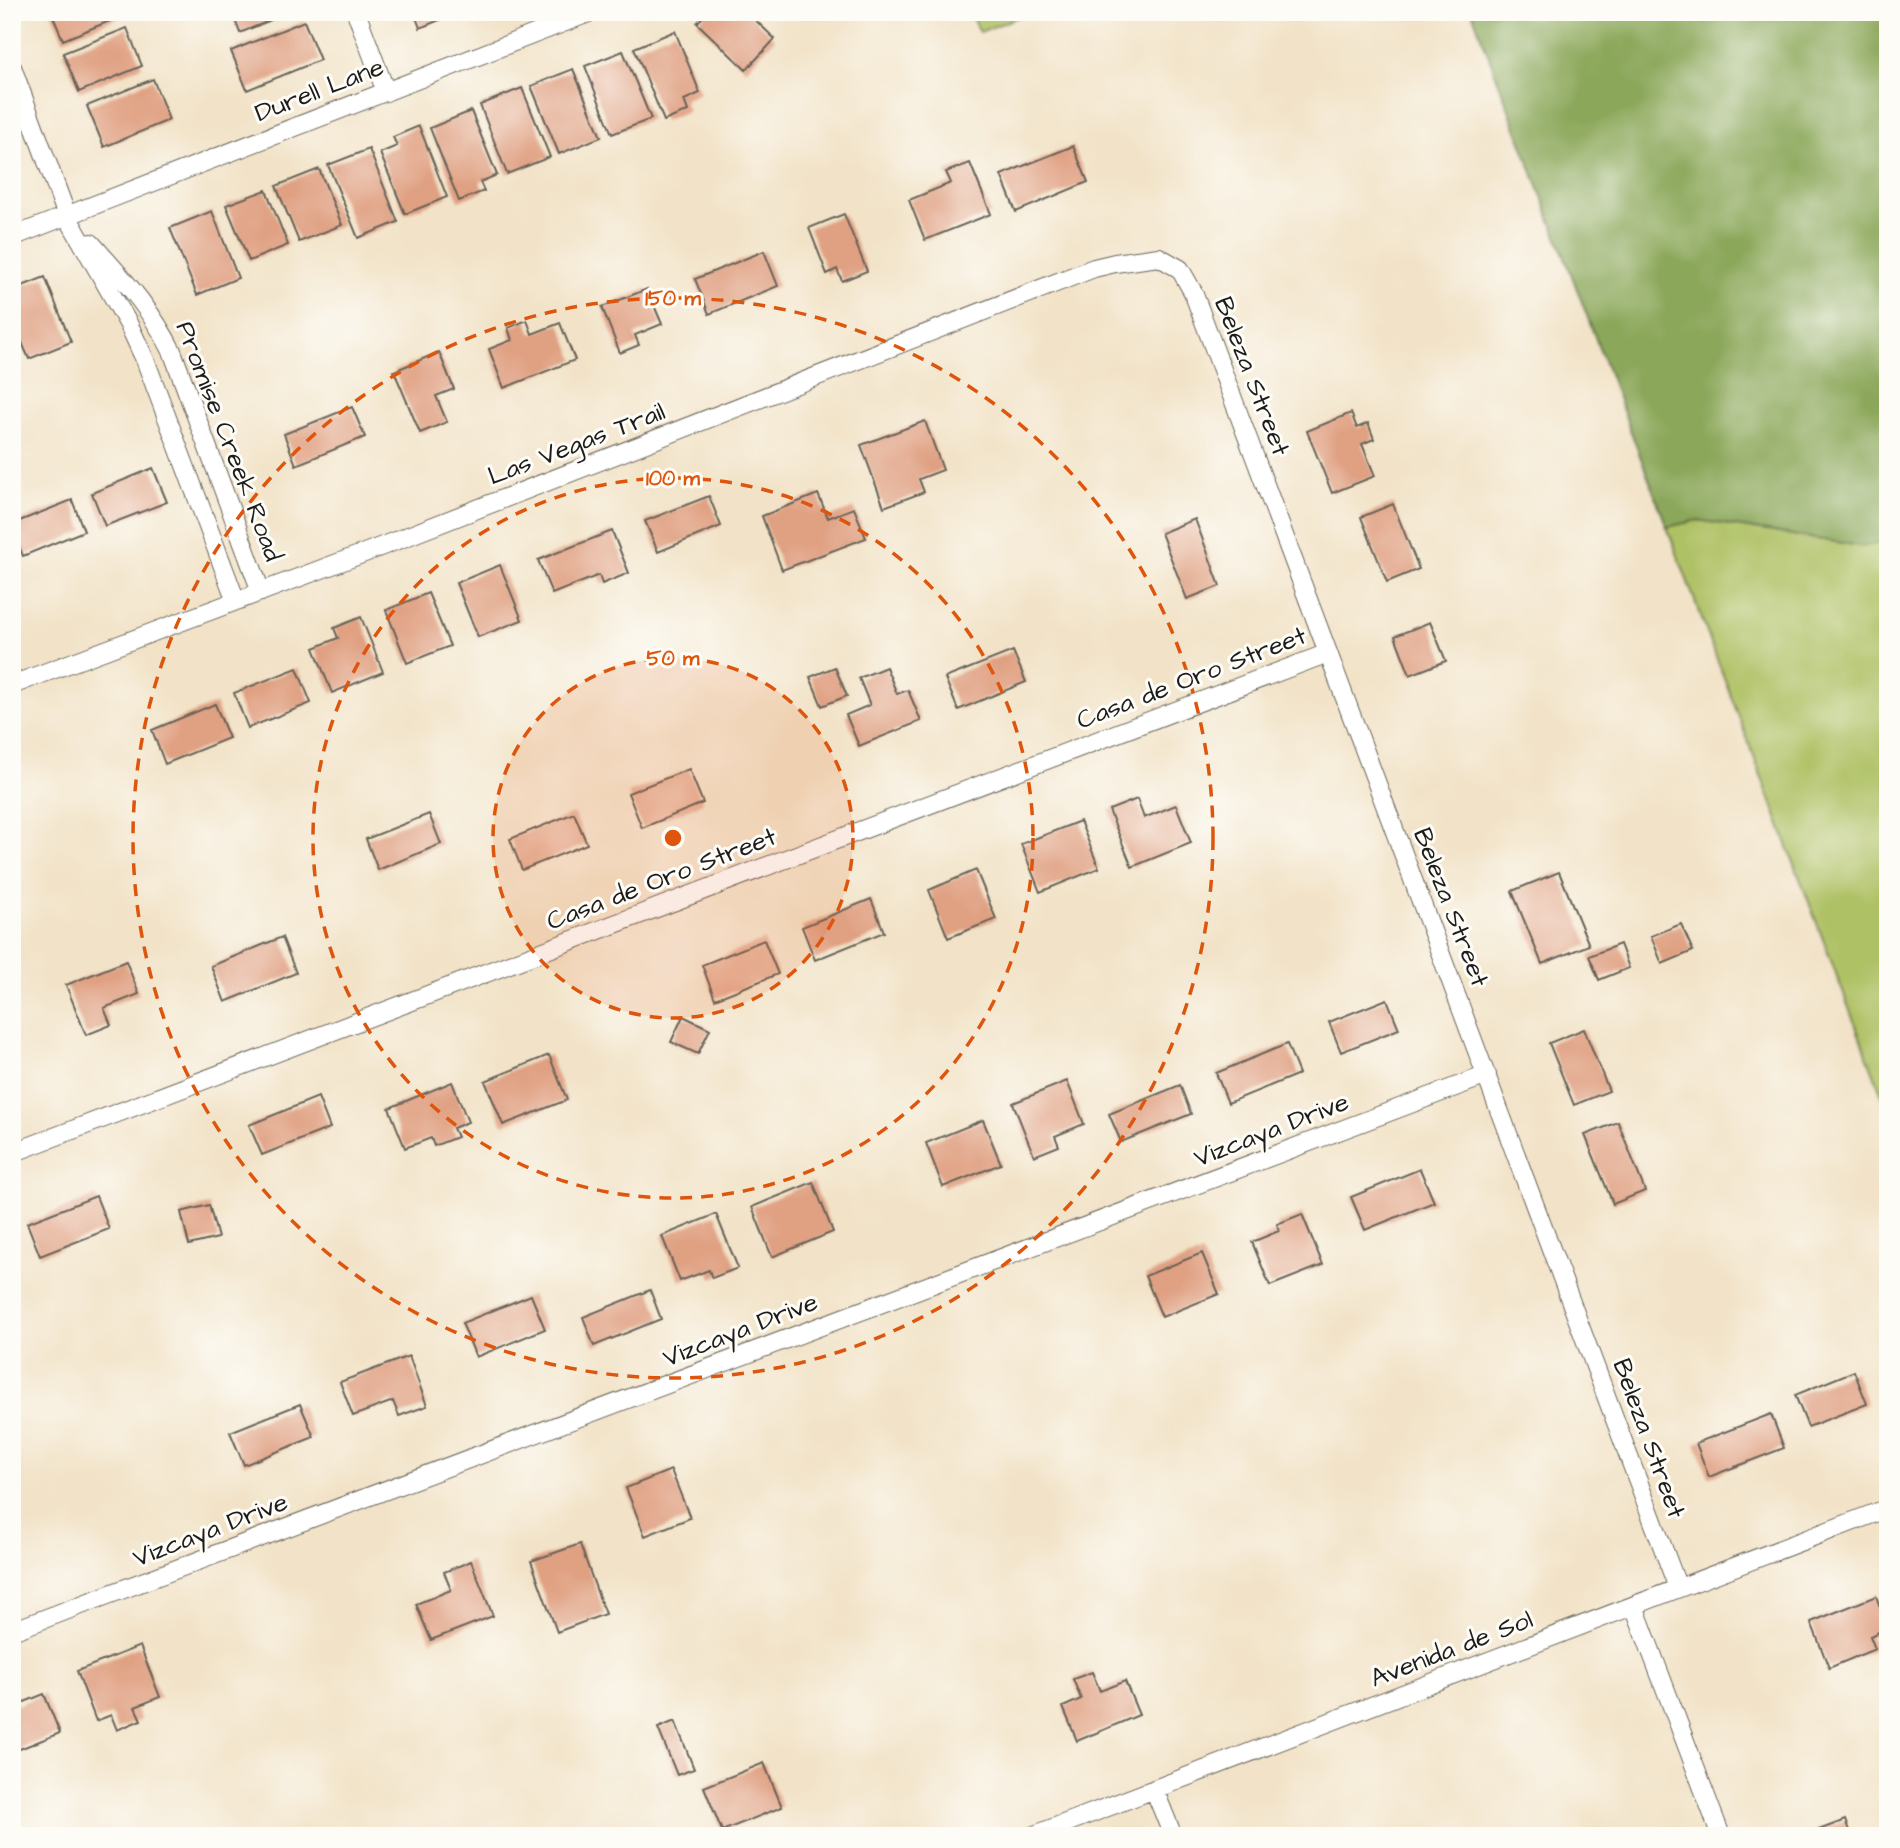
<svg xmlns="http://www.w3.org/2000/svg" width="1900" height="1848" viewBox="0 0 1900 1848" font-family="'Architects Daughter',sans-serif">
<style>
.green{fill:#afc165;stroke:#666e40;stroke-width:2}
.forest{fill:#8ba75a;stroke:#54623b;stroke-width:2}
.building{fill:#e0a082}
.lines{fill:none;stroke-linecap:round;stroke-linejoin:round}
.minor-casing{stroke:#676258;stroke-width:20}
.minor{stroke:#fff;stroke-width:18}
.ring{fill:none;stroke:#de560d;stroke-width:3.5;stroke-dasharray:12 9}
.labels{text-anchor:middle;stroke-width:6;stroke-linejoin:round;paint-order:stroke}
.street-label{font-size:26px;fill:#1c1c1c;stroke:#fdfcf7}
.centre{fill:#de560d;stroke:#fdfcf7;stroke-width:3.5}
.ring-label{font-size:21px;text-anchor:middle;font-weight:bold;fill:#de560d;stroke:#fdfcf7;stroke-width:6;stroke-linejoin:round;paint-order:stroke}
</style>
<rect width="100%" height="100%" fill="#fdfcf7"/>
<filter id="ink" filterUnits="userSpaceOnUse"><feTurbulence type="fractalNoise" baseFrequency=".0143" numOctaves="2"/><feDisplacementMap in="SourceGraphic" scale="14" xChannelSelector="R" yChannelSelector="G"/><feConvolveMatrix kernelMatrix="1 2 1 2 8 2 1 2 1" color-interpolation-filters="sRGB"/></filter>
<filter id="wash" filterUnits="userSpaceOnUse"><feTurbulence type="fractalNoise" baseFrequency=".00686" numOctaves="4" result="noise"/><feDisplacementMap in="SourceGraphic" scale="28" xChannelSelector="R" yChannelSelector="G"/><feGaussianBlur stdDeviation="1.57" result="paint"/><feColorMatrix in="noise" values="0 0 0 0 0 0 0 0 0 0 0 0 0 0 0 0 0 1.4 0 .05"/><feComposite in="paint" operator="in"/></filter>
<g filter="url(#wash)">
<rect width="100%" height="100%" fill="#f2e3c8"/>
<path class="green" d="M 970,12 L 1030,12 L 980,32 Z
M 1698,520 L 1861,546 L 1888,542 L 1888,1111 L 1667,527 Z"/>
<path class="forest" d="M 1472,12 L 1888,12 L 1888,542 L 1861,546 L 1698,520 L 1667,527 Z"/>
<g id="blocks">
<path class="building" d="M 51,12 L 132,12 L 63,40 Z
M 232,12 L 290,12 L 240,33 Z
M 414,12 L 459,12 L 420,28 Z
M 707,12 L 747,12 L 775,39 L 746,70 L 697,23 Z
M 304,21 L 320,60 L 247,90 L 231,51 Z
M 127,28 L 142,66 L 79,92 L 63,53 Z
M 675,31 L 700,93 L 684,100 L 688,111 L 664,121 L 634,48 Z
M 623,51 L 651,119 L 612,134 L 585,66 Z
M 573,69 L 601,137 L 559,154 L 531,86 Z
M 153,79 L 169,120 L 104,147 L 87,106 Z
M 522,88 L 550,157 L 507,174 L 480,105 Z
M 471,111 L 497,175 L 480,182 L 484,191 L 459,201 L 430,128 Z
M 419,126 L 447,197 L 405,214 L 380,153 L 397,146 L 393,137 Z
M 1073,146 L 1088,182 L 1016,212 L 1001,175 Z
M 369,149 L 398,222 L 358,238 L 328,165 Z
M 970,163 L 991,214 L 925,240 L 909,200 L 951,183 L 946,172 Z
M 319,169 L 342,225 L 299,242 L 276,186 Z
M 266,190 L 288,245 L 249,261 L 226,205 Z
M 212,211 L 238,278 L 197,295 L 170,228 Z
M 844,214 L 867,271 L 842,281 L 837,269 L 827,274 L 809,228 Z
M 764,251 L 778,286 L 709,314 L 695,279 Z
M 45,277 L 71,342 L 29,359 L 12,319 L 12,290 Z
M 647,289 L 662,324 L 635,335 L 639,345 L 620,353 L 602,307 Z
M 527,320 L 532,334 L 560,323 L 575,360 L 504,388 L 489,349 L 512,340 L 508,328 Z
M 439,352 L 454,389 L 436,396 L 447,422 L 420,433 L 394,371 Z
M 352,407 L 365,437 L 296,465 L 284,434 Z
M 1351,413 L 1357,428 L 1368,423 L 1374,439 L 1362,444 L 1375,476 L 1332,493 L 1307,431 Z
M 925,421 L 943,470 L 919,479 L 924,492 L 884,507 L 861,445 Z
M 153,468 L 167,502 L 105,526 L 92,493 Z
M 818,494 L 828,518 L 854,508 L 866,538 L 782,570 L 762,516 Z
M 709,496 L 721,526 L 658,552 L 645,521 Z
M 72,500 L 84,531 L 23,556 L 12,528 L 12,524 Z
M 1393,504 L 1419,569 L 1387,582 L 1361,517 Z
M 1195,519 L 1220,586 L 1187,599 L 1161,533 Z
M 612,531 L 629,573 L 602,584 L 599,575 L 552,594 L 538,560 Z
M 500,565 L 522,620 L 478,637 L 456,583 Z
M 428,593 L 450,646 L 407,663 L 386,610 Z
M 361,617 L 383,672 L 332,693 L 314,648 L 338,638 L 334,628 Z
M 1430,622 L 1446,661 L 1410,675 L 1395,636 Z
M 1013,651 L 1026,682 L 958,710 L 945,678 Z
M 835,667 L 847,696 L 822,706 L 810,677 Z
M 886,667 L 897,694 L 908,690 L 921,721 L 859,746 L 846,715 L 870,705 L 859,678 Z
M 297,668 L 311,703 L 248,728 L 234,693 Z
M 215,704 L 229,738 L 165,764 L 152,730 Z
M 689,769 L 703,803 L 642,828 L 628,793 Z
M 1137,799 L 1144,818 L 1176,805 L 1191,843 L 1132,867 L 1109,810 Z
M 574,813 L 587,844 L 522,870 L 510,839 Z
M 429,814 L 441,844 L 378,870 L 366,839 Z
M 1080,821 L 1099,868 L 1040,892 L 1021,844 Z
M 976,870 L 996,919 L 948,938 L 929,890 Z
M 1559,872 L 1589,945 L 1542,964 L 1512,891 Z
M 871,899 L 884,932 L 815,960 L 802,927 Z
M 1681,924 L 1693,951 L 1662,964 L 1651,936 Z
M 282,937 L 296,973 L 225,1002 L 211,966 Z
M 764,940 L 778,974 L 715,999 L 702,965 Z
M 1620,944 L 1629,968 L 1599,980 L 1589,956 Z
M 126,961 L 139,994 L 104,1008 L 111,1025 L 86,1035 L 66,985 Z
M 1387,999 L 1399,1029 L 1341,1052 L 1329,1022 Z
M 683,1016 L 710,1029 L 698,1054 L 671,1042 Z
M 1584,1029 L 1609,1091 L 1574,1105 L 1549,1043 Z
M 1287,1044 L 1299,1074 L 1228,1103 L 1216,1073 Z
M 549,1055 L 567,1100 L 503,1125 L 485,1081 Z
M 1067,1081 L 1084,1124 L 1055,1136 L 1059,1146 L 1034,1156 L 1013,1103 Z
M 452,1082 L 468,1122 L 453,1128 L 457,1137 L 434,1146 L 431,1138 L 405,1148 L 389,1108 Z
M 1180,1085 L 1191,1114 L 1121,1142 L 1109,1114 Z
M 318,1097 L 330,1128 L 262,1155 L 249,1125 Z
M 983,1120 L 1001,1164 L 943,1187 L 926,1143 Z
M 1618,1122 L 1645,1191 L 1613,1204 L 1585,1135 Z
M 1420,1169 L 1434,1202 L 1365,1230 L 1351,1197 Z
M 813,1182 L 833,1232 L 772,1257 L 752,1207 Z
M 96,1196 L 109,1229 L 40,1256 L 27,1223 Z
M 209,1205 L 218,1238 L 189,1245 L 181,1212 Z
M 716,1214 L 738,1268 L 712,1278 L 709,1270 L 680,1281 L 662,1236 Z
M 1302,1214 L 1323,1265 L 1270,1286 L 1252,1242 L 1279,1231 L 1277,1224 Z
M 1202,1253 L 1219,1294 L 1162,1317 L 1145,1276 Z
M 650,1290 L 661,1319 L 594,1346 L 583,1317 Z
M 531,1295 L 545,1329 L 476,1357 L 462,1323 Z
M 409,1356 L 427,1406 L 399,1416 L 393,1401 L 353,1416 L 340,1382 Z
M 1854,1371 L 1867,1404 L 1808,1427 L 1795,1395 Z
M 300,1404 L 314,1437 L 244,1465 L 230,1432 Z
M 1771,1414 L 1784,1448 L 1709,1477 L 1696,1443 Z
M 671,1470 L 690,1518 L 645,1536 L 626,1488 Z
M 580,1544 L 605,1614 L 557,1632 L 531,1561 Z
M 471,1561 L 493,1616 L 431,1640 L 416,1604 L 451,1590 L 444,1572 Z
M 1876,1596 L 1888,1628 L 1870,1636 L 1875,1649 L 1829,1668 L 1811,1622 Z
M 140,1646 L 160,1697 L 135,1707 L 141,1720 L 117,1730 L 111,1715 L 96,1721 L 77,1671 Z
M 1092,1672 L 1100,1691 L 1125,1681 L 1139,1715 L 1077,1741 L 1063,1707 L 1081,1699 L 1073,1679 Z
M 44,1694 L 60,1733 L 12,1752 L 12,1707 Z
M 675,1721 L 694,1769 L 677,1775 L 658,1728 Z
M 764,1763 L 782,1807 L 722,1831 L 704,1787 Z
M 1845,1820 L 1851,1836 L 1803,1836 Z"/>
</g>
</g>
<g filter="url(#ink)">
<use href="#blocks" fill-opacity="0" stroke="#676258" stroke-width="2"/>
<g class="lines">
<g class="minor-casing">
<path id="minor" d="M 356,12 L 386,92
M 12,67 L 67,216 L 129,325 L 146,362 L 236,601
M 12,237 L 591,12
M 91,243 C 123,279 150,307 172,351 L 261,592
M 12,685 L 367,552 L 1094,268 L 1115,263 L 1159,257 L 1180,269 L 1193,292 L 1678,1588
M 12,1153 L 1328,653
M 1634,1606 L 1721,1836
M 12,1631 L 1487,1075
M 1154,1789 L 1173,1836
M 1032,1836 L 1888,1508"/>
</g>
<use href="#minor" class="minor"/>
</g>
</g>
<circle cx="673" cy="838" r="180" fill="#de560d" fill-opacity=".12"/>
<g class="ring">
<circle cx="673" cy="838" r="180"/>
<circle cx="673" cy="838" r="360"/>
<circle cx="673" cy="838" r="540"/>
</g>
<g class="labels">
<g class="street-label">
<text transform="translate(319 89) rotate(-21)" y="9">Durell Lane</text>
<text transform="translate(1253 376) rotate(69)" y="9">Beleza Street</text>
<text transform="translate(230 441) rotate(69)" y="9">Promise Creek Road</text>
<text transform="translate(576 443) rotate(-21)" y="9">Las Vegas Trail</text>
<text transform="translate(1191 677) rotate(-21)" y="9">Casa de Oro Street</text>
<text transform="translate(661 878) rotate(-21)" y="9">Casa de Oro Street</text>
<text transform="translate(1452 907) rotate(69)" y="9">Beleza Street</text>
<text transform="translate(1271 1129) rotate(-21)" y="9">Vizcaya Drive</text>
<text transform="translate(740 1329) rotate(-21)" y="9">Vizcaya Drive</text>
<text transform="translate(1650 1438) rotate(70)" y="9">Beleza Street</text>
<text transform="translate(210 1529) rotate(-21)" y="9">Vizcaya Drive</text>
<text transform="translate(1451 1648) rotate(-21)" y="9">Avenida de Sol</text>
</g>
</g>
<circle cx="673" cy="838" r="10" class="centre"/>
<g class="ring-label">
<text x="673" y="305">150 m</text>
<text x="673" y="485">100 m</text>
<text x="673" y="665">50 m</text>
</g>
<rect width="1900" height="1848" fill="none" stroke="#fdfcf7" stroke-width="42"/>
</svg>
